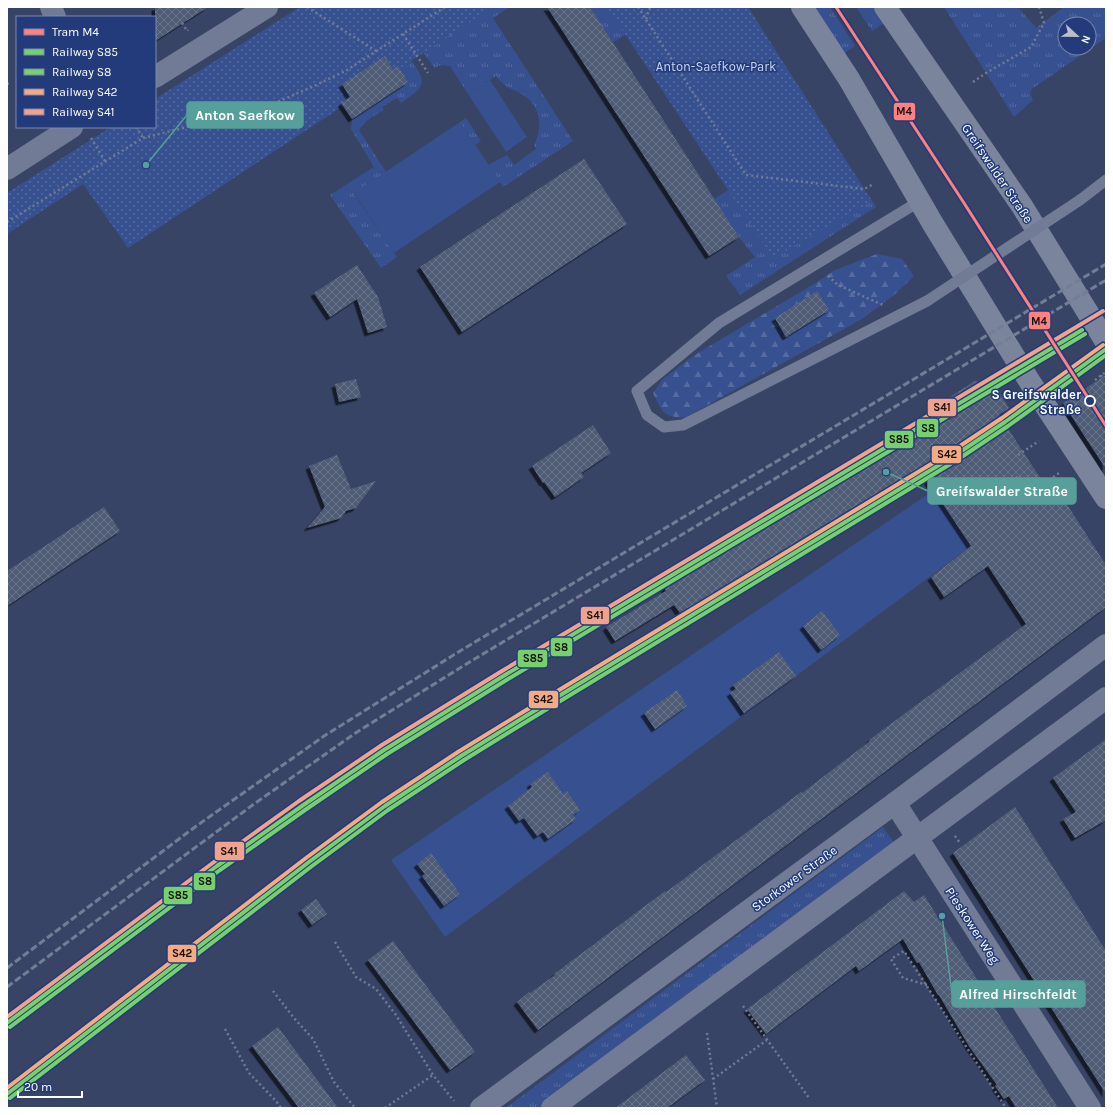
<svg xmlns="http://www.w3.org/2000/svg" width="1113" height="1115" viewBox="0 0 1113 1115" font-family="Karla,sans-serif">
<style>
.grass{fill:url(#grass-tufts);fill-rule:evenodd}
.forest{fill:url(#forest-firs)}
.park{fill:url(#park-dots)}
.garden{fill:#375090}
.building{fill:url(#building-cross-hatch);filter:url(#shadow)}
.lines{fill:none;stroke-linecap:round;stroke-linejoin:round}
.path{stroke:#717b95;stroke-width:2.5;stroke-dasharray:2 3;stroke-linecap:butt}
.service{stroke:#717b95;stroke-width:11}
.minor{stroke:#717b95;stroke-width:22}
.tertiary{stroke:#717b95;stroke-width:22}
.primary{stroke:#7a849c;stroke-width:22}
.rail{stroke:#737d95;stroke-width:3;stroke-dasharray:7 3;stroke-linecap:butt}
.service-bridge{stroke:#717b95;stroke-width:11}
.rail-1-casing{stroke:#233b7a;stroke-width:7}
.rail-2-casing{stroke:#233b7a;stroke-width:7}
.rail-3-casing{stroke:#233b7a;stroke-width:7}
.rail-4-casing{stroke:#233b7a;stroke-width:7}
.rail-1{stroke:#77d06d;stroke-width:4}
.rail-2{stroke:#77d06d;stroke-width:4}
.rail-3{stroke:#f4ab83;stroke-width:4}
.rail-4{stroke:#f1a28e;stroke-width:4}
.tram-1-casing{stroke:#233b7a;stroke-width:6}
.tram-1{stroke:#ff8080;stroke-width:3}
.stop-dot{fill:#233b7a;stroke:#fff;stroke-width:2}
.labels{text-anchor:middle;stroke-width:3;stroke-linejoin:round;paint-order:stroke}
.park-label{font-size:13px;fill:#c8d5f4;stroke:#233b7a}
.street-label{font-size:13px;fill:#fff;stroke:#233b7a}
.stop-label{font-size:13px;font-weight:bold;fill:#fff;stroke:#233b7a;text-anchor:end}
.leader{fill:none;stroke:#579f9a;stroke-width:1.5}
.callout-dot{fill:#579f9a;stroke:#233b7a;stroke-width:1.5}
.callout{fill:#579f9a;stroke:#579f9a;stroke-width:1.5}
.callout-label{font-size:14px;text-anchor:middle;font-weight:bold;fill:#fff}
.line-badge{stroke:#233b7a;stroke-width:1.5}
.pale-badge-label{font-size:11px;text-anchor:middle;font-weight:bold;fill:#111}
</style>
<defs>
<pattern id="grass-tufts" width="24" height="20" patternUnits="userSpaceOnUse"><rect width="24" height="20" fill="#375090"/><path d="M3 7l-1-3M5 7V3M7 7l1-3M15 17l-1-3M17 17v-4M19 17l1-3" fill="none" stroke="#556aa1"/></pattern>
<pattern id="forest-firs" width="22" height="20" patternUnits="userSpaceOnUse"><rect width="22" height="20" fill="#375090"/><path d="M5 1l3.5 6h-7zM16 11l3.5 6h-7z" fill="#556aa1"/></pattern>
<pattern id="park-dots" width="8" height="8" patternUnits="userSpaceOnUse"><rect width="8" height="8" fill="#375090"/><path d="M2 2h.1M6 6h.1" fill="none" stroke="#556aa1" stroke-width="1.8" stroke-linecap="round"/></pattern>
<pattern id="building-cross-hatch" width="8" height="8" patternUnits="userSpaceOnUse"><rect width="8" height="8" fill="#505b76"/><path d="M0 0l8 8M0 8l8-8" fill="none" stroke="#6a748b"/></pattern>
<filter id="shadow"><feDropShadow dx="-3.5" dy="3.5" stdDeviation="0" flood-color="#0009"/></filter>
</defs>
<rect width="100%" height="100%" fill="#374466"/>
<path class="grass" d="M 457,7 L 510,7 L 493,18 L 573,141 L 503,187 L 488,165 L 507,155 L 514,165 L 536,149 L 534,145 C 542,129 542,109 526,97 C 514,88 506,90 496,76 L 468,94 L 450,66 L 441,65 L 434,68 L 421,49 Z
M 590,7 L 632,7 L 629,33 L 613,42 Z
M 813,7 L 830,7 L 855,46 L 843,54 Z
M 856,7 L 873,7 L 884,23 L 872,31 Z
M 944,7 L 1018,7 L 1036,28 L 1064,7 L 1106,7 L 1106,38 L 1032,89 L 1030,93 L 1033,100 L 1014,117 ZM 1065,24 L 1089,24 L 1089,48 L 1065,48 Z
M 408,57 C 428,82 427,85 401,103 L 397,98 L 382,107 L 384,110 C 374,116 365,120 359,130 L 386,172 L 354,194 L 397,257 L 381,268 L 330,195 L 374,167 L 351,129 L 352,119 L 408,82 L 398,67 Z
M 466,118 L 481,141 L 475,145 L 460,122 Z
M 743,181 L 867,193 L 876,207 L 740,295 L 726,276 L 755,257 L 739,237 L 714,199 Z
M 883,827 L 895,844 L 539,1108 L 506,1108 Z"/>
<path class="forest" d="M 877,254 L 902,259 L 914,276 L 893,296 L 862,319 L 686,417 C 664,419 661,410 653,393 L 663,379 L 693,356 L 814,284 L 835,270 Z"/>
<path class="park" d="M 300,7 L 493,7 L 128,248 L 83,184 L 7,234 L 7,193 L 111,127 L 155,127 L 155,99 Z
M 607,7 L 748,7 L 872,201 L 773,258 Z"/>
<path class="garden" d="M 490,80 L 527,137 L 506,152 L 468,94 Z
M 460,122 L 500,182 L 394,253 L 354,193 Z
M 934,490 L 971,546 L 445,937 L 391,860 Z"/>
<path class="building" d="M 155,7 L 208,7 L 155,41 Z
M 547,7 L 590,7 L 739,237 L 709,256 Z
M 385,56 L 393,70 L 398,66 L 408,82 L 352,119 L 341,103 L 350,97 L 342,84 Z
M 584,159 L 627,224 L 462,332 L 420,267 Z
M 357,265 L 378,297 L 387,327 L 368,333 L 357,299 L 330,317 L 314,293 Z
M 817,291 L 829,310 L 786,337 L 775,318 Z
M 1106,375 L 1106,469 L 1063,403 Z
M 356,379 L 361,397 L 339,402 L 335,384 Z
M 976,380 L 985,393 L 995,386 L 1009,408 L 999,415 L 1041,479 L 1049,489 L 1055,486 L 1106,565 L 1106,607 L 538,1030 L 517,1002 L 529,992 L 530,993 L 555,975 L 554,974 L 665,891 L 666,892 L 801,792 L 802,793 L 870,741 L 869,740 L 1026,624 L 988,566 L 944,597 L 931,577 L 971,546 L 919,468 L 680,613 L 674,605 L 615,641 L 606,627 L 666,591 L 662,584 L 902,442 L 896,433 Z
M 593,425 L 611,453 L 581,473 L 584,477 L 555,497 L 544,482 L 543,483 L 532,466 Z
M 337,455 L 351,489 L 376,481 L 356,508 L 346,511 L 341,518 L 307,528 L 325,507 L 309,466 Z
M 104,507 L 120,531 L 7,606 L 7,571 Z
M 822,611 L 840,635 L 821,650 L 803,626 Z
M 779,652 L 796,676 L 744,713 L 730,693 L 736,689 L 733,685 Z
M 677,690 L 687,706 L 655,729 L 644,713 Z
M 1106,739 L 1106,820 L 1075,838 L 1063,819 L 1076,812 L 1053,778 Z
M 548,772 L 563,794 L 567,791 L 580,810 L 573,815 L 576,819 L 548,839 L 543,832 L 537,836 L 524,818 L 519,821 L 508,806 L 532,787 L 530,784 Z
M 1015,807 L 1106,951 L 1106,1094 L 953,853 Z
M 431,853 L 460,894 L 444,906 L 422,876 L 425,874 L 417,864 Z
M 904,891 L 914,902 L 924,895 L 1058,1108 L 1016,1108 L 1009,1096 L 1004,1099 L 995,1086 L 997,1085 L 969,1046 L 939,995 L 938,995 L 919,962 L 917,963 L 903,939 L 859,971 L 856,966 L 766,1034 L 747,1009 Z
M 316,899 L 327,914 L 312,925 L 301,910 Z
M 393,941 L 475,1052 L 450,1070 L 368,960 Z
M 278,1027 L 338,1108 L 299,1108 L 252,1046 Z
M 686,1055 L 705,1080 L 667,1108 L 615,1108 Z"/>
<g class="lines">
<path class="path" d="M 307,7 L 376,51
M 638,7 L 746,175 L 864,189 L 874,184
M 646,19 L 650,7
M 182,23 L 187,31 L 188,30
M 403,34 L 428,73
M 973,82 L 986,73 L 1031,47 L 1044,23 L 1039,7
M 7,84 L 11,83
M 136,127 L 143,138
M 91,138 L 105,161
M 7,222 L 143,138 L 263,108 L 312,87 L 347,70 L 445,7
M 828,276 L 838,285 L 883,305
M 1101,375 L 1103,379
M 1095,380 L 1106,372
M 1067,399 L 1075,393
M 1018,455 L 1039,441
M 1016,478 L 1020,476
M 1045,483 L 1059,473
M 955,836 L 960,843
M 335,942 L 356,977 L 376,989 L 396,1015 L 433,1075 L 454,1101
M 927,985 L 903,978 L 891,959 L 904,951 L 1006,1108
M 273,991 L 294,1018 L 313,1039 L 334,1082 L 355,1108
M 743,1006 L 809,1098
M 225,1029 L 249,1073 L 276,1101 L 281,1108
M 707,1033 L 717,1108
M 713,1079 L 767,1040
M 385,1108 L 433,1075"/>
<path class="service" d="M 1080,200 L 1106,180
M 920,201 L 719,323 L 637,391 L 647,415 L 664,427 L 683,425 L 927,301"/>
<path class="minor" d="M 51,7 L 55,17
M 155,77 L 267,7
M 7,169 L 72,127
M 895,803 L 1090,1108"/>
<path class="tertiary" d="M 481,1108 L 895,803 L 1106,645
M 552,1108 L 1106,698"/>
<path class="primary" d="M 802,7 L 849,79 L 933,224 L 1028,379 L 1106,498
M 885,7 L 1022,206 L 1106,342"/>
<path class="rail" d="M 7,968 L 195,827 L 324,736 L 460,651 L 1106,264
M 7,987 L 254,804 L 357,732 L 468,663 L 1106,280"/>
<path class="service-bridge" d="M 927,301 L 1080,200"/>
<g class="rail-1-casing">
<path id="rail-1" d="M 7,1023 L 217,866 L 302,806 L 384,750 L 505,675 L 1082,330
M 7,1094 L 309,862 L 385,806 L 461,756 L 526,716 L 954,456 L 1005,422 L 1106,349"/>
</g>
<g class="rail-2-casing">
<path id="rail-2" d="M 10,1027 L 220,870 L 305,810 L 387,754 L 508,679 L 1085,334
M 10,1098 L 312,866 L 388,810 L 464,760 L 529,720 L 957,460 L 1008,426 L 1106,355"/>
</g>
<g class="rail-3-casing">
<path id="rail-3" d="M 7,1088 L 306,858 L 382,802 L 458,752 L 523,712 L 951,452 L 1002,418 L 1103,345"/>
</g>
<g class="rail-4-casing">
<path id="rail-4" d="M 7,1017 L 214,862 L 299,801 L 382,745 L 502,671 L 1103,311"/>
</g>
<use href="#rail-1" class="rail-1"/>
<use href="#rail-2" class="rail-2"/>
<use href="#rail-3" class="rail-3"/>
<use href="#rail-4" class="rail-4"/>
<g class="tram-1-casing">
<path id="tram-1" d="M 836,7 L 964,203 L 1106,426"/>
</g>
<use href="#tram-1" class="tram-1"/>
</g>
<circle class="stop-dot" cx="1090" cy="401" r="5"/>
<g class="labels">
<g class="park-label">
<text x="716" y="71">Anton-Saefkow-Park</text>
</g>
<g class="street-label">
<text transform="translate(998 173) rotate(56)" y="5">Greifswalder Straße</text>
<text transform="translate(794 878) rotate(-36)" y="5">Storkower Straße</text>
<text transform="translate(973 925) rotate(57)" y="5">Pieskower Weg</text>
</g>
<g class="stop-label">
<text x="1081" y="399">S Greifswalder<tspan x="1081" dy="15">Straße</tspan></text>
</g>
</g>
<path class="leader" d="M146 165L187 115M886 472L928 491M942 916L952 994"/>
<g class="callout-dot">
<circle cx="146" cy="165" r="4"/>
<circle cx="886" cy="472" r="4"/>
<circle cx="942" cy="916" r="4"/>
</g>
<g class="callout">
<rect x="187" y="102" width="116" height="26" rx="4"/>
<rect x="928" y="478" width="148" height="26" rx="4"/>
<rect x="952" y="981" width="133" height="26" rx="4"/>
</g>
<g class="callout-label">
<text x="245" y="120">Anton Saefkow</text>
<text x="1002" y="496">Greifswalder Straße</text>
<text x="1018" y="999">Alfred Hirschfeldt</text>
</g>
<g class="line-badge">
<rect x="893" y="102" width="23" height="19" rx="4" fill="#ff8080"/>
<rect x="1028" y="311" width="23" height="19" rx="4" fill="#ff8080"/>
<rect x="927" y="398" width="30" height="19" rx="4" fill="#f1a28e"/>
<rect x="916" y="418" width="23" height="20" rx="4" fill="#77d06d"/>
<rect x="884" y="430" width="30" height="19" rx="4" fill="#77d06d"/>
<rect x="931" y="445" width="31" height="19" rx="4" fill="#f4ab83"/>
<rect x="580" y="606" width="30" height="19" rx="4" fill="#f1a28e"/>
<rect x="550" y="637" width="23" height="20" rx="4" fill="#77d06d"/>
<rect x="517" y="649" width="31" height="19" rx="4" fill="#77d06d"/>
<rect x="528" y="690" width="31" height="19" rx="4" fill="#f4ab83"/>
<rect x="214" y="841" width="31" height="20" rx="4" fill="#f1a28e"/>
<rect x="193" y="872" width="23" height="19" rx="4" fill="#77d06d"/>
<rect x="163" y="886" width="30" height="19" rx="4" fill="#77d06d"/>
<rect x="167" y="944" width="30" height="19" rx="4" fill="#f4ab83"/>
</g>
<g class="pale-badge-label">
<text x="904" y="115">M4</text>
<text x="1039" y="325">M4</text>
<text x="942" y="411">S41</text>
<text x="928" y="432">S8</text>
<text x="899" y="443">S85</text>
<text x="947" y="458">S42</text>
<text x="595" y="619">S41</text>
<text x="561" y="651">S8</text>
<text x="533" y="662">S85</text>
<text x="543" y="703">S42</text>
<text x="229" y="855">S41</text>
<text x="205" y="885">S8</text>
<text x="178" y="899">S85</text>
<text x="182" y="957">S42</text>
</g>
<rect width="1113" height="1115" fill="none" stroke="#ffffff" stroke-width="16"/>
<rect x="16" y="16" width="140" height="112" fill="#233b7a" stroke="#7b89af"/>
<rect x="24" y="29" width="20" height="6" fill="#ff8080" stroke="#7b89af"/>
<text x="52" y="36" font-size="12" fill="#ffffff">Tram M4</text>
<rect x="24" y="49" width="20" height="6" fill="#77d06d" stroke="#7b89af"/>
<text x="52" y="56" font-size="12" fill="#ffffff">Railway S85</text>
<rect x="24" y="69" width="20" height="6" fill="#77d06d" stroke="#7b89af"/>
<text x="52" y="76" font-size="12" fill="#ffffff">Railway S8</text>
<rect x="24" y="89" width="20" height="6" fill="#f4ab83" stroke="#7b89af"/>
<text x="52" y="96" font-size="12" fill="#ffffff">Railway S42</text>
<rect x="24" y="109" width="20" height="6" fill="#f1a28e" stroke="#7b89af"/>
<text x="52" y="116" font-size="12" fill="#ffffff">Railway S41</text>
<g transform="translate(1077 36) rotate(112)"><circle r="19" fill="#233b7a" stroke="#7b89af"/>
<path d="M0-3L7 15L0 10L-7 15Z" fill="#b9bec9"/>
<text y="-6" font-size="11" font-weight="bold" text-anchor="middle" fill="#ffffff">N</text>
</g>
<path d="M18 1091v6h64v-6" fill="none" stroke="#ffffff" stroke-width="2"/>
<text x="24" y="1091" font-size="12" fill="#ffffff" stroke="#233b7a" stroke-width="3" paint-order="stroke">20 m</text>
</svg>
